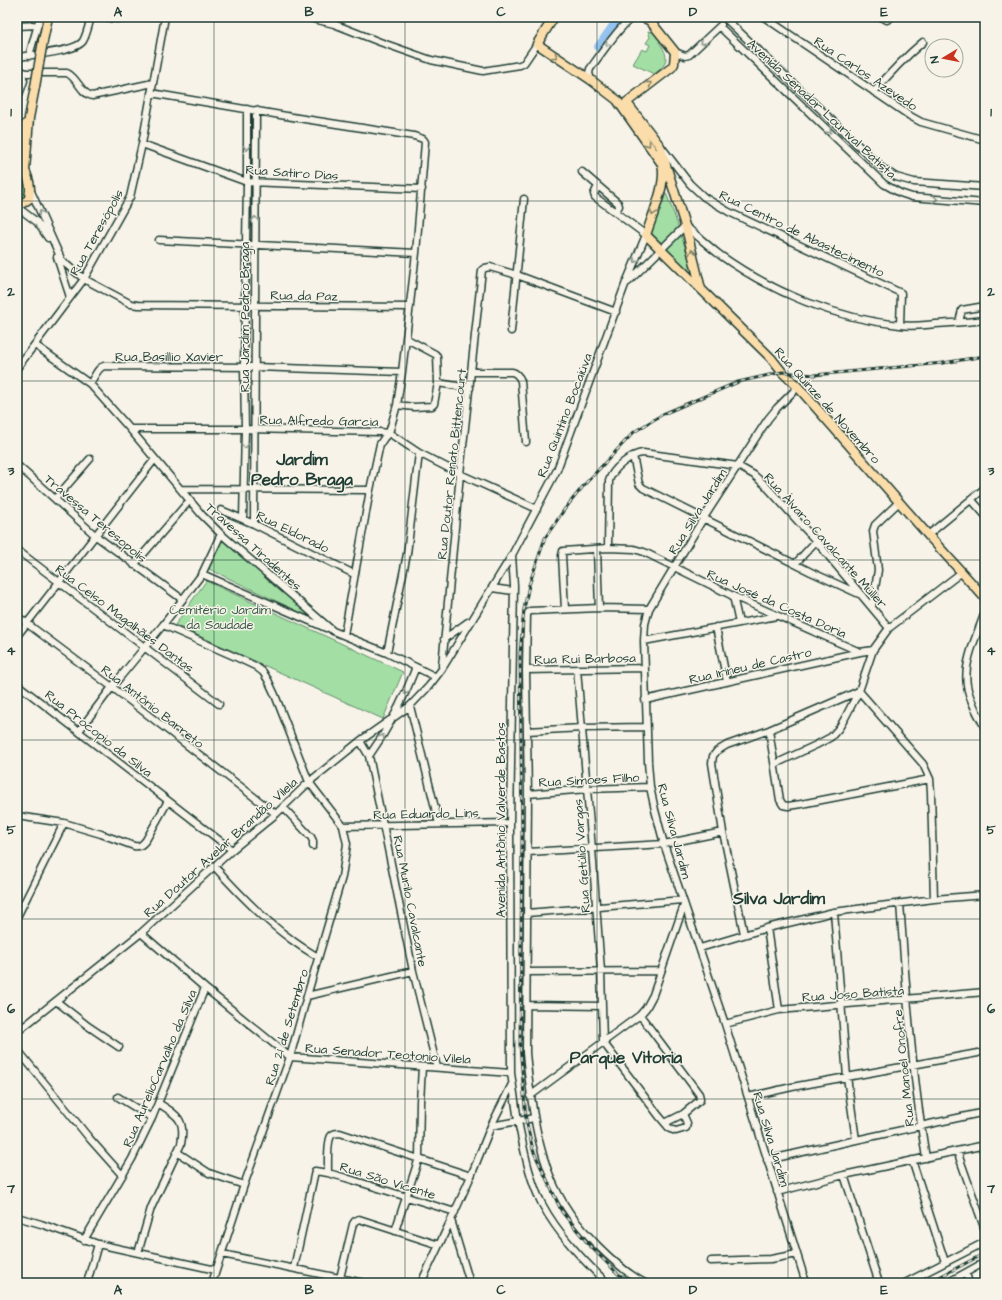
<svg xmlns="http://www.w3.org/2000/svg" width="1002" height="1300" viewBox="0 0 1002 1300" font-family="'Architects Daughter',sans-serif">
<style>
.green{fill:#a3dea4;stroke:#618e6c}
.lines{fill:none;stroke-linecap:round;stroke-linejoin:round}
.river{stroke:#95c3f0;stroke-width:10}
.minor-casing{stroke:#1f3d34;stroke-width:9}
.major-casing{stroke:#1f3d34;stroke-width:11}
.minor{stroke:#f7f3e8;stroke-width:6}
.major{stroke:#fbddab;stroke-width:8}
.rail-casing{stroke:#1f3d34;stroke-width:3}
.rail{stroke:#f7f3e8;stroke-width:1.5;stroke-dasharray:4.5;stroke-linecap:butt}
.major-bridge-casing{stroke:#1f3d34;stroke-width:11;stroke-linecap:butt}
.major-bridge{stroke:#fbddab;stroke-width:8}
.oneway{stroke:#8b988e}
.oneway2{stroke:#82856a}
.grid{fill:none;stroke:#1f3d34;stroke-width:1;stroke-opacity:0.55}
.labels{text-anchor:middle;stroke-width:3;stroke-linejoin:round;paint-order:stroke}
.street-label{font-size:13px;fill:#1f3d34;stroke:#f7f3e8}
.park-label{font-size:13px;fill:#395d4a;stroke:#f7f3e8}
.district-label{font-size:17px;font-weight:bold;fill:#1f3d34;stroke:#f7f3e8}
.neatline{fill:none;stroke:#1f3d34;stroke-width:1.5}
.grid-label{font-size:13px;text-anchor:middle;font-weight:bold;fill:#1f3d34}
</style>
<rect width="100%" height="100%" fill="#f7f3e8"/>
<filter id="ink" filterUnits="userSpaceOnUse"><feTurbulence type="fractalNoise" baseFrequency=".025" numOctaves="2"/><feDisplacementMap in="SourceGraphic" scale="8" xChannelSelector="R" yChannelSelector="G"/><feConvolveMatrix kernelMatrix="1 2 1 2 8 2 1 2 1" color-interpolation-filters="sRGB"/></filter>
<g filter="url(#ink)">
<path class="green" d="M 648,31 L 657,33 L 660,39 L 659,42 C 669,56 669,64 654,74 L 633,64 L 642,49 L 647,51 L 650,45 L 646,43 L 650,37 Z
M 17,163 L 20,166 L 27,196 L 17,202 Z
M 666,193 L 674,214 L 693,271 L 691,274 L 689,274 L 651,233 Z
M 222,538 L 314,619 L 209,569 Z
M 206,581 L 403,672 L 383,719 L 175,625 Z"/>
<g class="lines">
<path class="river" d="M 599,47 L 620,17"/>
<g class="minor-casing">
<path id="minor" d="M 106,17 C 113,19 119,20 126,17
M 305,17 L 334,24 L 380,42 L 431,60 L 483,71 L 520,65 L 524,63 L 537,44
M 639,17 L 651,22
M 764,17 L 910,116 L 921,122 L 985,140
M 881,17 L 887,20 L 892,17
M 726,19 L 882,168 L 896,177 L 914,182 L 985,187
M 17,26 L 38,25
M 720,27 L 884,184 L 900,193 L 912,197 L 985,203
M 675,52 L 685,56 L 689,55 L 721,25
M 29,56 L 40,17
M 17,57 C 30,55 76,52 83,41 C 87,34 89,24 91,17
M 17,70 L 27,73 L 67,73 C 78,78 80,93 92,96 L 153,83
M 591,80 L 589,73 L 590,69 C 598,58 624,19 635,17
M 874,92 C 889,74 905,57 923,42
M 151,93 L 298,118 L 414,136 L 423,139 L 425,142 L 416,253 L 402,372 L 397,405 L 389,433 L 384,438 L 380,444 L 370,490 L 344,635
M 17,100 L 24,81 L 21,70
M 142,144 L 247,182 L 422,189
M 663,149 L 690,184 L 704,197 L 729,212 L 901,293 L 900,325
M 582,172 L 618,203 L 619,206 L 615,212
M 30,189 L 62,261 L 84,279 L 131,304 L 138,305 L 410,307
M 17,207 L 37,222 L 48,238
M 159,240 L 416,253
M 57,257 L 70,297
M 628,282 L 685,226 C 697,235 708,246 720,255 C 772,292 836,319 900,325 C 912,327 924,325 936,324 C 953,323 969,322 985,320
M 959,322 L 962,310 L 985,306
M 511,331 L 524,199
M 35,345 L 90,384 L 130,429 L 202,515 L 221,534 L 333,631 L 387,653 L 436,677
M 17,368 L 84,279 L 130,197 L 142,144 L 165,17
M 471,372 L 512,372 C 517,373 519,376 521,381 L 526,442
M 438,383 L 470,388
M 90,384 C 94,378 97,368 104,366 L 255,367 L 402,372
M 798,387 L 777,408 L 768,419 L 703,519 L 649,609 L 645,624 L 644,641 L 648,762 L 650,787 L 655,810 L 664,844 L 725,1024 L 806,1283
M 397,405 L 414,407 L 432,406 L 434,404 L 438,383 L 437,356 L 435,354 L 407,339
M 130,429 L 245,429 L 379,432 L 389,433 L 419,453 L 460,474 L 537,509
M 633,456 L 639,484 L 643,488 L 811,572 L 859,594
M 17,465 L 96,536 L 182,599
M 181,489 L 370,490
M 55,499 L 90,459
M 971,499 L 985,515
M 221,510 L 254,524 L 354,574
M 243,519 L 245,429 L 244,367 L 247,182 L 247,109
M 254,524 L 256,110
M 928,535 L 985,488
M 608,548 L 609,481 C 612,469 631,454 643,453 L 738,466 L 754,475 L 765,485 L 816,541 L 889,628
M 597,549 L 599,608
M 17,550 L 219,704
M 512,555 L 514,586 L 510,823 L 511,1073 L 518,1121 L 534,1118
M 795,564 L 816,541
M 134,565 L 189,501
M 202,574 L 326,628
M 492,588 L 513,591
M 733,596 L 739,623
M 872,607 L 878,570 L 873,531 L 875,525 L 899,502
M 565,609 L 562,555 L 563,551 L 608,548 L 634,549 L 644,552 L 733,596 L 860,652 L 873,650
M 985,612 C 978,633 963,662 967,685 C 969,700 978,714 985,728
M 17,616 L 112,687 L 276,814
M 163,625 L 238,658 L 255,666 L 263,672 L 268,680 L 275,695 L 309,782 L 343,826 L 347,844 L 342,877 L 307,996 L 290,1057 L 244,1185 L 212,1283
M 716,627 L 727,682
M 17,636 C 63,577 109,518 155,459
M 444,639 L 468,622
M 644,641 L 777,616
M 387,653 L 407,554 L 419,453
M 442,666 L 460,474 L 482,270 L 485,268 L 490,267 L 517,275 L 616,312
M 577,669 L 592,849 L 601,971 L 603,1042 L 659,1116 L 670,1129 L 676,1131 L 686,1128 L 687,1123 L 683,1114 L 700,1100 L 700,1098 L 699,1094 L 640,1015
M 526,670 L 644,668
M 17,684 L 232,850
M 859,691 L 923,764 L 930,779 L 931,792 L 934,899
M 645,700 L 860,652
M 410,706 L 439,824
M 769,730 L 780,800 L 783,805 L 788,806 L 801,804 L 930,779
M 79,731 L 112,687 L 163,625 L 202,574 L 221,534
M 527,731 L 582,728 L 646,727
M 360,741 L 369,756 L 413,971 L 437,1067
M 369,756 C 389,728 404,699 416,667
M 775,764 L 816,745 L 831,737 L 839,728 L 845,718 L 859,691 L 873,650 L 889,628 L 962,572
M 528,794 L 587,789 L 650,787
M 283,807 L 311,837 L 313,841 L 313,846
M 17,816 L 64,823 L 101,834 L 134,846 C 140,847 142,845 146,840 L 168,801
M 343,826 L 510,823
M 528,852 L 664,844 L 723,832
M 214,866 C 238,893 263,919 292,940 C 301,947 310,952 318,957
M 900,903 C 906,988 912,1073 926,1158
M 834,912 L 847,1077 L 856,1140
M 527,913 L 683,900
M 17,917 L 64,823
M 767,928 L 779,1010
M 141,933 L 205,988 L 290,1057 L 511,1073
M 744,934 L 723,832 L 712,763 L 713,756 L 717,751 L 727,745 L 769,730 L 859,691
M 700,948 L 767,928 L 834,912 L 934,899 L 985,895
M 527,972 L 661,971
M 307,996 L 413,971
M 56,1001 L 88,1026 L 119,1047
M 527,1005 L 602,1006
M 725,1024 L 779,1010 L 985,992
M 17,1032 L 141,933 L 232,850 L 276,814 L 309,782 L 360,741 L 410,706 L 429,686 L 442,669 L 512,555 L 557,470 L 625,285 L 646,235 L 595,197 L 594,194 L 598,186
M 17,1049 L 90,1139 L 122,1175
M 530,1096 L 640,1015 L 646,1008 L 653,995 L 684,905
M 118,1097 L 152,1118
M 748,1097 L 792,1087 L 978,1053
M 665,1123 L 683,1114
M 491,1126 L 518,1121 C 524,1150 529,1179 542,1204 C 558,1234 583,1260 607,1283
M 957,1151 L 985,1230
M 177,1152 L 209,1173 L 244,1185
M 767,1160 L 856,1140 L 985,1112
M 912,1160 L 945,1262
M 328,1173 C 328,1165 327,1142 331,1136 C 333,1133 336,1133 340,1133 L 471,1176
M 844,1175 L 879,1283
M 777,1192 L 844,1175 L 985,1145
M 17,1217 L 41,1224 L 98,1244 L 216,1270
M 395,1231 L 419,1158 L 420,1102 L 422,1067
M 84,1240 L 132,1159 L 152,1118 L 205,988
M 138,1253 L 151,1208 L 181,1144 C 186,1119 177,1115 158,1103
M 222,1254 L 364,1283
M 711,1261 L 771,1259 L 797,1254
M 294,1268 L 315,1171 L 328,1173 L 346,1178 L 455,1212
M 966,1273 L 969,1283
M 340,1278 L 353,1224 L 355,1221 L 359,1219 L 439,1245
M 87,1283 L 98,1244
M 421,1283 L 451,1220
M 470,1283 L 451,1220 L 471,1176 L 491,1126 L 512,1084
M 645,1283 C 627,1274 611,1259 597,1245 C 587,1234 576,1223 568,1210 C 538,1167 531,1104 526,1053 L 528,794 L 526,670 L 527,614 L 530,611 L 599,608 L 649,609
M 905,1283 L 985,1242
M 947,1283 L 985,1262"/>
</g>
<g class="major-casing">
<path id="major" d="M 554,17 L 537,44 L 591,80 L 617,100 L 662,164 C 667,184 652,216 646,235 L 771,358 L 782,372 L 798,387 L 928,535 L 985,598
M 43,41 L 48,17
M 627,102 L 627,103 L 660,146 L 687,232 L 701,289
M 627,102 L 671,68 L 674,64 L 675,52 L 647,17
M 17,143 L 26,124
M 17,161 C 24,163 30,182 30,189 C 30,192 29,196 29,199 L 23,203 L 17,204
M 25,171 L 29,118 L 35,87"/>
</g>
<use href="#minor" class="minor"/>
<use href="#major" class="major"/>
<g class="rail-casing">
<path id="rail" d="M 634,1283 L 618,1274 L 590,1246 L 562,1212 L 533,1150 L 526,1120 L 520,1045 L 522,836 L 520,654 L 524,609 L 529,585 L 545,538 L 564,510 L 585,484 L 634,432 L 663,414 L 738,382 L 782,372 L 814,375 L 943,363 L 985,356
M 928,1283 L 985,1253"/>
</g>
<use href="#rail" class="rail"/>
<g class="major-bridge-casing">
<path id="major-bridge" d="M 35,87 L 43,41"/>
</g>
<use href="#major-bridge" class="major-bridge"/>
</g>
<defs><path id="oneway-chevron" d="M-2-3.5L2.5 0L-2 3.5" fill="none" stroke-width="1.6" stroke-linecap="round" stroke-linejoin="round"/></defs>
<g class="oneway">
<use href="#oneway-chevron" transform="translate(703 42) rotate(137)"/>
<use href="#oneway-chevron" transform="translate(608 44) rotate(127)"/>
<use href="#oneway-chevron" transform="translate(829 131) rotate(44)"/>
<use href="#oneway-chevron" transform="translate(247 148) rotate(90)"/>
<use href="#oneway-chevron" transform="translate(935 199) rotate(5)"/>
<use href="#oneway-chevron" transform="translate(41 213) rotate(-114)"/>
<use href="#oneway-chevron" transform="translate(255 219) rotate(-89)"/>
<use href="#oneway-chevron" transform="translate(636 260) rotate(113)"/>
<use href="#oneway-chevron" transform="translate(245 446) rotate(91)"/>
<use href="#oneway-chevron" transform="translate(406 692) rotate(114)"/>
<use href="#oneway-chevron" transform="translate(382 737) rotate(-59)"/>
</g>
<g class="oneway2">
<use href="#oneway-chevron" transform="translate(555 56) rotate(34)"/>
<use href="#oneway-chevron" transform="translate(649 84) rotate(-37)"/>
<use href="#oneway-chevron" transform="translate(648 144) rotate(55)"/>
<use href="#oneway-chevron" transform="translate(653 213) rotate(108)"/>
<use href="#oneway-chevron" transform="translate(692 252) rotate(-104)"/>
</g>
</g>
<path class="grid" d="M 214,17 L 214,1283M 405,17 L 405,1283M 597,17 L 597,1283M 788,17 L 788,1283M 17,201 L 985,201M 17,381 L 985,381M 17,560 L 985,560M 17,740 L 985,740M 17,919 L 985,919M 17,1099 L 985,1099"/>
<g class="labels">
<g class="street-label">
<text transform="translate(866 73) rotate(34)" y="5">Rua Carlos Azevedo</text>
<text transform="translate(822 108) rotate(43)" y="5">Avenida Senador Lourival Batista</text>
<text transform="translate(292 172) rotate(4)" y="5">Rua Satiro Dias</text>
<text transform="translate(96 232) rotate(-61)" y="5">Rua Teresópolis</text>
<text transform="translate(802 233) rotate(26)" y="5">Rua Centro de Abastecimento</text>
<text transform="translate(304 295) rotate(1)" y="5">Rua da Paz</text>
<text transform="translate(244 317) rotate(-90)" y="5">Rua Jardim Pedro Braga</text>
<text x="169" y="361">Rua Basillio Xavier</text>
<text transform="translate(828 405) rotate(48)" y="5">Rua Quinze de Novembro</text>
<text transform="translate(564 415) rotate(-69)" y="5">Rua Quintino Bocaiúva</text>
<text transform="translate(319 420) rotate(1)" y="5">Rua Alfredo Garcia</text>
<text transform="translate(451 464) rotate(-84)" y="5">Rua Doutor Renato Bittencourt</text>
<text transform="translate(697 511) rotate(-58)" y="5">Rua Silva Jardim</text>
<text transform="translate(96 518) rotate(40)" y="5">Travessa Teresopolís</text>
<text transform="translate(293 531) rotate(26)" y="5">Rua Eldorado</text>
<text transform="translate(826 540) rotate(48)" y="5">Rua Álvaro Cavalcante Müller</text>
<text transform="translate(254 546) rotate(42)" y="5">Travessa Tiradentes</text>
<text transform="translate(777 603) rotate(24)" y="5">Rua José da Costa Doria</text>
<text transform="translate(125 618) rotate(37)" y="5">Rua Celso Magalhães Dantas</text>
<text transform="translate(585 658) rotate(-1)" y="5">Rua Rui Barbosa</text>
<text transform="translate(750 665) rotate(-13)" y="5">Rua Irineu de Castro</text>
<text transform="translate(153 706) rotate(38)" y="5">Rua Antônio Barreto</text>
<text transform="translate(99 733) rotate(38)" y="5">Rua Procopio da Silva</text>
<text transform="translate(589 779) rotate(-3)" y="5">Rua Simoes Filho</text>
<text transform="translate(426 813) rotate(-1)" y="5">Rua Eduardo Lins</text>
<text transform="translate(500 820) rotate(-90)" y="5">Avenida Antônio Valverde Bastos</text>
<text transform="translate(675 831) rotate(75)" y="5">Rua Silva Jardim</text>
<text transform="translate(220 847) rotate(-42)" y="5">Rua Doutor Avelar Brandão Vilela</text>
<text transform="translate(581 856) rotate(-94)" y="5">Rua Getúlio Vargas</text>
<text transform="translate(411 901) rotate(79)" y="5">Rua Murilo Cavalcante</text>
<text transform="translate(853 993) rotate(-4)" y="5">Rua Joso Batista</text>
<text transform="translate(286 1027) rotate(-73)" y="5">Rua 21 de Setembro</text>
<text transform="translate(388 1053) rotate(4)" y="5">Rua Senador Teotonio Vilela</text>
<text transform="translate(159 1068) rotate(-67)" y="5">Rua AurelioCarvalho da Silva</text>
<text transform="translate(903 1068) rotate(-96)" y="5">Rua Manoel Onofre</text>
<text transform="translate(772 1139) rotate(73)" y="5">Rua Silva Jardim</text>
<text transform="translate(388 1180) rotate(17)" y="5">Rua São Vicente</text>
</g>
<g class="park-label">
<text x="220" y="614">Cemitério Jardim<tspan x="220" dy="15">da Saudade</tspan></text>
</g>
<g class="district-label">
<text x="302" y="465">Jardim<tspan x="302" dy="20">Pedro Braga</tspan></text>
<text x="779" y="904">Silva Jardim</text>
<text x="626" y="1063">Parque Vitoria</text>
</g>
</g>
<rect width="1002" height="1300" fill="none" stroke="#f7f3e8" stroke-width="44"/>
<g transform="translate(944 58) rotate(260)"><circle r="19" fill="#f7f3e8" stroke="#a1aaa0"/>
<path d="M0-3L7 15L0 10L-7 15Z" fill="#c8321e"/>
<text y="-6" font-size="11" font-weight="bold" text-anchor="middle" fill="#1f3d34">N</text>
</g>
<rect x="22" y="22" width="958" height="1256" class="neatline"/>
<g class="grid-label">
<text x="118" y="16">A</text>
<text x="309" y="16">B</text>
<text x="501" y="16">C</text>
<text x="693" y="16">D</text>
<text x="884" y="16">E</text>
<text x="11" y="116">1</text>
<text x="991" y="116">1</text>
<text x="11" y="296">2</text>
<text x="991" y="296">2</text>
<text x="11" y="475">3</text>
<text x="991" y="475">3</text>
<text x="11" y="655">4</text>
<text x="991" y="655">4</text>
<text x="11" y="834">5</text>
<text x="991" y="834">5</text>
<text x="11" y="1013">6</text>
<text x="991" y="1013">6</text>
<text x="11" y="1193">7</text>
<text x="991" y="1193">7</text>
<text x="118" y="1294">A</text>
<text x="309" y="1294">B</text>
<text x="501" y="1294">C</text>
<text x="693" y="1294">D</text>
<text x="884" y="1294">E</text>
</g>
</svg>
